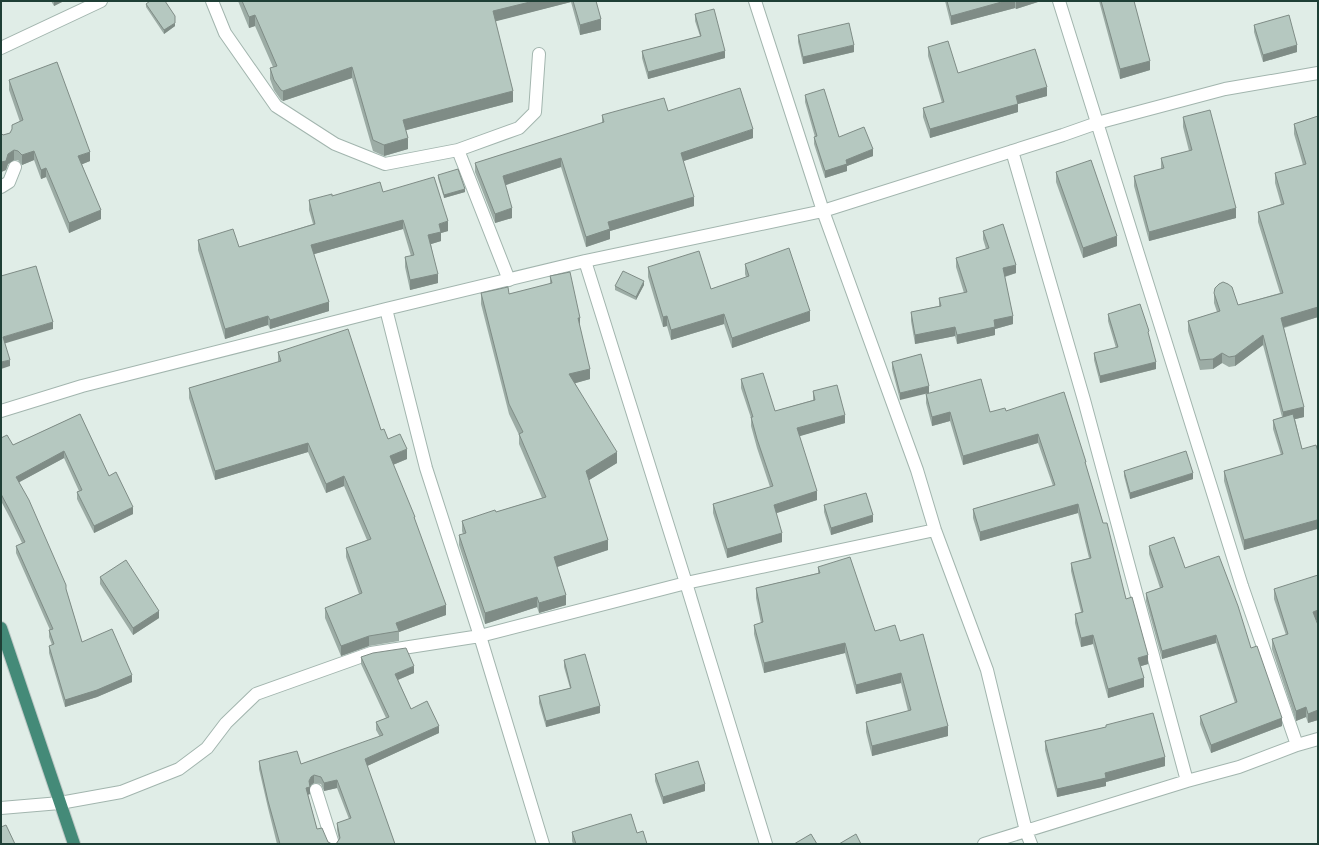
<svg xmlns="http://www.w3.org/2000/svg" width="1319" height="845" viewBox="0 0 1319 845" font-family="'Titillium Web',sans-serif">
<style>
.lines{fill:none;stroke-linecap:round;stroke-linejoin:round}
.service-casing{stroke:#a2b5ae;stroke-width:14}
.minor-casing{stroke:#a2b5ae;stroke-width:14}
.trunk-casing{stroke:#c0c9c7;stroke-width:14}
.service{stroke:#fff;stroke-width:12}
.minor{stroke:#fff;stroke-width:12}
.trunk{stroke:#448a78;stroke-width:12}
.wall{fill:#9caca5;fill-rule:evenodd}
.shaded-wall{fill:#7f8c86}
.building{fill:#b5c8c0;stroke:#7f8c86;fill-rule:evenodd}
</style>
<rect width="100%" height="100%" fill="#e0ede7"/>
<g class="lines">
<g class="service-casing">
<path id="service" d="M 212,1 L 225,33 L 276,106 L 335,144 L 385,164 L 458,150 L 519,128 L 535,112 L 539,54
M 458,150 L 509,280
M 1,187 L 9,182 L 15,167"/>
</g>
<g class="minor-casing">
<path id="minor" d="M 755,1 L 823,211 L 917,470 L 935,530 L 987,670 L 1026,831 L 1031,844
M 1059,1 L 1242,586 L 1297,745
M 1,48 L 101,1
M 1012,151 L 1084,400 L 1187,781
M 585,261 L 686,583 L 766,844
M 386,309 L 426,468 L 480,636 L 543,844
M 1,411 L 82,386 L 386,309 L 585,261 L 823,211 L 1063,135 L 1097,123 L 1225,89 L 1318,73
M 316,790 L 333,844
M 1,808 L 60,803 L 121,792 L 179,769 L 207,748 L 226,723 L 256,694 L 371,653 L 480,636 L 686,583 L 935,530
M 984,844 L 1187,781 L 1239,767 L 1297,745 L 1318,739"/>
</g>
<g class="trunk-casing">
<path id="trunk" d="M 1,628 L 74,844"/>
</g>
<use href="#service" class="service"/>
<use href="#minor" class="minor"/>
<use href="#trunk" class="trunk"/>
</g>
<path class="wall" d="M 51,1 L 64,1 L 54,6 Z
M 238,1 L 596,1 L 601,30 L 580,35 L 571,2 L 495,21 L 513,102 L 406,130 L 408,149 L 384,156 L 373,151 L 352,78 L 283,101 L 281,100 L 274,90 L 270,79 L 270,68 L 273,67 L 255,26 L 249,28 Z
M 945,1 L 1041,1 L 1016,9 L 1015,8 L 951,25 Z
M 1099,1 L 1134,1 L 1150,70 L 1120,79 Z
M 146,4 L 175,26 L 164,34 L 146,7 Z
M 695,14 L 725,58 L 648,79 L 642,58 L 642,51 L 700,36 L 695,21 Z
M 1254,25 L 1297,52 L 1263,62 L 1254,32 Z
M 798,35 L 854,52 L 803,64 L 798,42 Z
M 928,47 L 958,73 L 1047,96 L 1018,104 L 1018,112 L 930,138 L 923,117 L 923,108 L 942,103 L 928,56 Z
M 9,80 L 90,161 L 82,164 L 101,219 L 69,233 L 46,177 L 41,179 L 34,160 L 22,165 L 18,160 L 14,160 L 8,164 L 6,170 L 1,172 L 1,133 L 3,135 L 10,133 L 12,130 L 12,125 L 20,122 L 9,90 Z
M 805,95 L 839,137 L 873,156 L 847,166 L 847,171 L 825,178 L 814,144 L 814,137 L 815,137 L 805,102 Z
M 668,111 L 753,138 L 683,161 L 694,206 L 610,231 L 610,239 L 586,247 L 561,167 L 505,185 L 512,218 L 495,223 L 475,172 L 475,163 L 602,123 L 602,115 Z
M 1318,116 L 1318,317 L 1284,328 L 1304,417 L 1295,419 L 1302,449 L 1318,452 L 1318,534 L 1317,529 L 1244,550 L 1224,481 L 1224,471 L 1281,455 L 1273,429 L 1273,420 L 1282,417 L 1263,345 L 1235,366 L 1229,367 L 1222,363 L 1213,369 L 1200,370 L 1188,331 L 1188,321 L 1217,312 L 1214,303 L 1214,293 L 1238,305 L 1280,293 L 1258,222 L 1258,212 L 1281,204 L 1275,183 L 1275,173 L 1303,165 L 1294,134 L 1294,124 Z
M 1183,117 L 1236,218 L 1149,241 L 1134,186 L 1134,176 L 1161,169 L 1161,158 L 1189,151 L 1183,127 Z
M 1056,172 L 1117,246 L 1083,258 L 1056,182 Z
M 438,175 L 465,192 L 444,198 L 438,178 Z
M 383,192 L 448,231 L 441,233 L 441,241 L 431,244 L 438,283 L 410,290 L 405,267 L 405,257 L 411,256 L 403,229 L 314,254 L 329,311 L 270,329 L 268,325 L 225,339 L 198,250 L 198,240 L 239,247 L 313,224 L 309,210 L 309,200 L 332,196 Z
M 983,231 L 1016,273 L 1005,277 L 1013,324 L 995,329 L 995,335 L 957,344 L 955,336 L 915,344 L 911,321 L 911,312 L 939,306 L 939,298 L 964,293 L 956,267 L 956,258 L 986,249 L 983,239 Z
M 745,264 L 810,321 L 732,348 L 724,324 L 671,340 L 667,326 L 663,327 L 648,277 L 648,267 L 711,289 L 746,277 L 745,274 Z
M 550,276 L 580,328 L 590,379 L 575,383 L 617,463 L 589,480 L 608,550 L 557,567 L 566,605 L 539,613 L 537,607 L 485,624 L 459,545 L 459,535 L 463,534 L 462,531 L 462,521 L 496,512 L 542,498 L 519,444 L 519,435 L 509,414 L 481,304 L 481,293 L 509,294 L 550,284 Z
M 644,285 L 636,300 L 615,290 L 615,286 Z
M 1108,314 L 1149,337 L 1156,369 L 1100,383 L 1094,360 L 1094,353 L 1116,348 L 1108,321 Z
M 278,352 L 381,430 L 388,439 L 407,459 L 393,465 L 415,520 L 446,615 L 399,632 L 399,641 L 369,646 L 341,656 L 325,618 L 325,608 L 359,594 L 346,557 L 346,548 L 367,540 L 344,486 L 326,493 L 308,452 L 215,480 L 189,398 L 189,388 L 278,362 Z
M 921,354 L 900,400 L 892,369 L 892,362 Z
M 741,379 L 775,411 L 813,400 L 813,391 L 845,423 L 799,436 L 817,500 L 776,513 L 782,542 L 727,558 L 713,513 L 713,504 L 770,487 L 757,448 L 751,426 L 751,418 L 741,388 Z
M 926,394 L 990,412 L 1006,411 L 1086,466 L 1126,599 L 1148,664 L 1141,666 L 1144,687 L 1108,698 L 1093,644 L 1081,647 L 1075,623 L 1075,614 L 1081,612 L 1071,571 L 1071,563 L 1089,558 L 1078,513 L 980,541 L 973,518 L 973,509 L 1053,486 L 1038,443 L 963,465 L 950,421 L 932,426 L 926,403 Z
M 80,414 L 109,476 L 133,514 L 94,533 L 77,499 L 77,492 L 79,491 L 64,458 L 19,482 L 66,589 L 82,642 L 132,682 L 97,697 L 65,707 L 49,653 L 49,646 L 52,645 L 49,637 L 49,630 L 50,630 L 16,553 L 16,546 L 22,543 L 10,518 L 1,501 L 1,438 L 13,445 Z
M 1124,471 L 1193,479 L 1130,499 L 1124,476 Z
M 824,505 L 873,522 L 831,535 L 824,512 Z
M 1149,546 L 1185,568 L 1251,648 L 1282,726 L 1211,753 L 1200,724 L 1200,716 L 1235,703 L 1216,643 L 1162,659 L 1146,601 L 1146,593 L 1160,588 L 1149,554 Z
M 818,567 L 875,631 L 900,641 L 948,736 L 872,756 L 866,732 L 866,722 L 908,711 L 901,683 L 856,694 L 845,653 L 764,673 L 754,634 L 754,625 L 761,623 L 756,598 L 756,588 L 818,573 Z
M 100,577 L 159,618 L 133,635 L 100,584 Z
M 1274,589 L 1318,620 L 1316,620 L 1318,625 L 1318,720 L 1308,723 L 1306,717 L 1296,721 L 1272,649 L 1272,639 L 1286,635 L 1274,599 Z
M 361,657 L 414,673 L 398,680 L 411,709 L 439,733 L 367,766 L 395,844 L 277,844 L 268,808 L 259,769 L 259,761 L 301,764 L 380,737 L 376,730 L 376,722 L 386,718 L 361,664 ZM 314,783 L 321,784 L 324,791 L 337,788 L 349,819 L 337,823 L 337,830 L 339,840 L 336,844 L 332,844 L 328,842 L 317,829 L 308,795 L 310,794 L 310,787 L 311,785 Z
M 564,660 L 600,713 L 546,727 L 539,703 L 539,696 L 570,688 L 564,667 Z
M 1106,725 L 1165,766 L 1106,782 L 1106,786 L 1057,797 L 1045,750 L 1045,741 L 1106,727 Z
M 655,774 L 705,791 L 663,804 L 655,781 Z
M 572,832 L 637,833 L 647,844 L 573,844 L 572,841 Z"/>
<path class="shaded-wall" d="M 54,1 L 64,1 L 54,6 Z
M 534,1 L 571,1 L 571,2 L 493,22 L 493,11 Z
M 1005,1 L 1015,1 L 1015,8 L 951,25 L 951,16 Z
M 1016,1 L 1041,1 L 1016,9 Z
M 255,15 L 255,26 L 249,28 L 249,17 Z
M 601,19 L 601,30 L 580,35 L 580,25 Z
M 175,23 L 175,26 L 164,34 L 164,30 Z
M 854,45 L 854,52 L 803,64 L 803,57 Z
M 1297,45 L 1297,52 L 1263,62 L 1263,55 Z
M 725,51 L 725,58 L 648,79 L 648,72 Z
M 1150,61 L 1150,70 L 1120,79 L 1120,69 Z
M 352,67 L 352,78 L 283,101 L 283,91 Z
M 1047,87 L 1047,96 L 1018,104 L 1018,112 L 930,138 L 930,129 L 1016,96 Z
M 513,91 L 513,102 L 403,131 L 403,120 Z
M 753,129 L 753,138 L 681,162 L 681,153 Z
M 408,138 L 408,149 L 384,156 L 384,145 Z
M 873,149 L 873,156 L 847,166 L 847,171 L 825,178 L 825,171 L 846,160 Z
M 14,150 L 14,160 L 8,164 L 6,170 L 1,172 L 1,162 L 8,154 Z
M 34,151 L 34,160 L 22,165 L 22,155 Z
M 90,152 L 90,161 L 78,166 L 78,156 Z
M 561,158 L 561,167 L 503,186 L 503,176 Z
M 46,168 L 46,177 L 41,179 L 41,170 Z
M 465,189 L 465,192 L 444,198 L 444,195 Z
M 694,197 L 694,206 L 610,231 L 610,239 L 586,247 L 586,237 L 608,222 Z
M 512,208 L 512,218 L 495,223 L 495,214 Z
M 1236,208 L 1236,218 L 1149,241 L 1149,232 Z
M 101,210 L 101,219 L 69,233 L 69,223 Z
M 403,220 L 403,229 L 311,255 L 311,245 Z
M 448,221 L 448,231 L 441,233 L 441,241 L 428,245 L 428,235 L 439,224 Z
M 1117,236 L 1117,246 L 1083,258 L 1083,248 Z
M 1016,265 L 1016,273 L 1003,277 L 1003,268 Z
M 438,274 L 438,283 L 410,290 L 410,280 Z
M 644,281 L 644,285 L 636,300 L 636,297 Z
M 329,302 L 329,311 L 270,329 L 270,320 Z
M 1318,307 L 1318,317 L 1281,328 L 1281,318 Z
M 810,311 L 810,321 L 732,348 L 732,338 Z
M 724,314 L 724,324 L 671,340 L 671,330 Z
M 268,316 L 268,325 L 225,339 L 225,329 Z
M 667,316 L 667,326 L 663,327 L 663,317 Z
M 1013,316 L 1013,324 L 995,329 L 995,335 L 957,344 L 957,335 L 994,320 Z
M 578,318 L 580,318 L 580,328 Z
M 53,322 L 53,329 L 3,344 L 3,337 Z
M 955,327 L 955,336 L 915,344 L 915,335 Z
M 1263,335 L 1263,345 L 1235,366 L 1235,356 Z
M 1222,353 L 1222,363 L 1213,369 L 1213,359 Z
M 10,360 L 10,366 L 1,369 L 1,362 Z
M 1156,362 L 1156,369 L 1100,383 L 1100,376 Z
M 590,369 L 590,379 L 569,385 L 569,374 Z
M 929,386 L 929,393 L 900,400 L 900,393 Z
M 1304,407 L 1304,417 L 1283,422 L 1283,412 Z
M 950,412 L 950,421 L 932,426 L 932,417 Z
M 845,415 L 845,423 L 797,437 L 797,428 Z
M 1038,434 L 1038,443 L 963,465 L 963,456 Z
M 308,443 L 308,452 L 215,480 L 215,471 Z
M 407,449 L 407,459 L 390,466 L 390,456 Z
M 64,451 L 64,458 L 16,484 L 16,477 Z
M 617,452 L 617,463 L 586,482 L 586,471 Z
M 1193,473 L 1193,479 L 1130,499 L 1130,493 Z
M 344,476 L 344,486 L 326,493 L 326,484 Z
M 817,491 L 817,500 L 774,514 L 774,505 Z
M 1078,504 L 1078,513 L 980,541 L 980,532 Z
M 133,507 L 133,514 L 94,533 L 94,526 Z
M 873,515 L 873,522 L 831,535 L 831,528 Z
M 1317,520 L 1317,529 L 1244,550 L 1244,540 Z
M 782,533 L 782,542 L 727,558 L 727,549 Z
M 608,540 L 608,550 L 554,568 L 554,557 Z
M 566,595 L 566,605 L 539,613 L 539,603 Z
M 537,597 L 537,607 L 485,624 L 485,613 Z
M 446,605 L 446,615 L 399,632 L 396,623 Z
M 1318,610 L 1318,620 L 1313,621 L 1313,612 Z
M 159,611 L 159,618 L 133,635 L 133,628 Z
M 1093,635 L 1093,644 L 1081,647 L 1081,638 Z
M 1216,635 L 1216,643 L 1162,659 L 1162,651 Z
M 369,636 L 369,646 L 341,656 L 341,646 Z
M 845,643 L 845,653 L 764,673 L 764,663 Z
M 1148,655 L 1148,664 L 1138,667 L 1138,658 Z
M 414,666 L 414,673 L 395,681 L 395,674 Z
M 901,673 L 901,683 L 856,694 L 856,685 Z
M 132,675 L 132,682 L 97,697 L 65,707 L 65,700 Z
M 1144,678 L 1144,687 L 1108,698 L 1108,689 Z
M 600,706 L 600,713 L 546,727 L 546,721 Z
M 1306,707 L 1306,717 L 1296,721 L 1296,711 Z
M 1318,710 L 1318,720 L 1308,723 L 1308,714 Z
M 1282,718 L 1282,726 L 1211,753 L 1211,745 Z
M 439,726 L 439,733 L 365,767 L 365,759 Z
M 948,726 L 948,736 L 872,756 L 872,746 Z
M 1165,757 L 1165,766 L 1106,782 L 1106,786 L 1057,797 L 1057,789 L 1105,773 Z
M 314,775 L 314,783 L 311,785 L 310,787 L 310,794 L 306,795 L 306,788 L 309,781 L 311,777 Z
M 337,780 L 337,788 L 324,791 L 324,783 Z
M 705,784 L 705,791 L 663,804 L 663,797 Z"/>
<path class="building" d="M 150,1 L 165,1 L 175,16 L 175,23 L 164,30 L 146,4 Z
M 242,1 L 534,1 L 493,11 L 513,91 L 403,120 L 408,138 L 384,145 L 373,140 L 352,67 L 283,91 L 281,90 L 274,80 L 270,68 L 277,66 L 255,15 L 249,17 Z
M 573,1 L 596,1 L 601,19 L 580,25 Z
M 947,1 L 1005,1 L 951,16 Z
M 1101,1 L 1134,1 L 1150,61 L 1120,69 Z
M 714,9 L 725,51 L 648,72 L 642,51 L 701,36 L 695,14 Z
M 1289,15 L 1297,45 L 1263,55 L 1254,25 Z
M 849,23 L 854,45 L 803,57 L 798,35 Z
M 948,41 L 958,73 L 1035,49 L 1047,87 L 1016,96 L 1018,104 L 930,129 L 923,108 L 944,102 L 928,47 Z
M 57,62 L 90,152 L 78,156 L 101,210 L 69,223 L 46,168 L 41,170 L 34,151 L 22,155 L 18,151 L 14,150 L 8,154 L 6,161 L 1,162 L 1,133 L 3,135 L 10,133 L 12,129 L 12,125 L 23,120 L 9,80 Z
M 740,88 L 753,129 L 681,153 L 694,197 L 608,222 L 610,229 L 586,237 L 561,158 L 503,176 L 512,208 L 495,214 L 475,163 L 604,122 L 602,115 L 664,98 L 668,111 Z
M 824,89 L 839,137 L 864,127 L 873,149 L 846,160 L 847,164 L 825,171 L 814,137 L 817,136 L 805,95 Z
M 1210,110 L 1236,208 L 1149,232 L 1134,176 L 1164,168 L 1161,158 L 1192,150 L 1183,117 Z
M 1318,116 L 1318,307 L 1281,318 L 1304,407 L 1283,412 L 1263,335 L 1235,356 L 1229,357 L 1222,353 L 1213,359 L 1200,360 L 1188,321 L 1220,311 L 1214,293 L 1215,288 L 1219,284 L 1223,282 L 1228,284 L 1232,287 L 1238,305 L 1283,293 L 1258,212 L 1284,204 L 1275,173 L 1306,164 L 1294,124 Z
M 1091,160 L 1117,236 L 1083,248 L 1056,172 Z
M 458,169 L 465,189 L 444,195 L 438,175 Z
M 434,177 L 448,221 L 439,224 L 441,232 L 428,235 L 438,274 L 410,280 L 405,257 L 414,255 L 403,220 L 311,245 L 329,302 L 270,320 L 268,316 L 225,329 L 198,240 L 233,229 L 239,247 L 315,224 L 309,200 L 332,194 L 332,196 L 380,182 L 383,192 Z
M 1003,224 L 1016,265 L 1003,268 L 1013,316 L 994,320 L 995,327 L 957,335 L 955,327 L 915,335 L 911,312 L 941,306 L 939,298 L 967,292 L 956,258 L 989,248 L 983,231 Z
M 789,248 L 810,311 L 732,338 L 724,314 L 671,330 L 667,316 L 663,317 L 648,267 L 699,251 L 711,289 L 749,276 L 745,264 Z
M 36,266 L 53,322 L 3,337 L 10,360 L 1,362 L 1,276 Z
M 623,271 L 644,281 L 636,297 L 615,286 Z
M 570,272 L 580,318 L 578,318 L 590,369 L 569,374 L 617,452 L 586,471 L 608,540 L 554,557 L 566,595 L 539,603 L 537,597 L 485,613 L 459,535 L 466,533 L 462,521 L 495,510 L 496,512 L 546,497 L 519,434 L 523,432 L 509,404 L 481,293 L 508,287 L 509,294 L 552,283 L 550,276 Z
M 1140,304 L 1149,331 L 1148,332 L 1156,362 L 1100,376 L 1094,353 L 1118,347 L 1108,314 Z
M 348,329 L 381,430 L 384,429 L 388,439 L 400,434 L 407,449 L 390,456 L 415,517 L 414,517 L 446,605 L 396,623 L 399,631 L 369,636 L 341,646 L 325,608 L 362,593 L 346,548 L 371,539 L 344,476 L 326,484 L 308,443 L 215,471 L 189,388 L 281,361 L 278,352 Z
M 921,354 L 929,386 L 900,393 L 892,362 Z
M 763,373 L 775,411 L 815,400 L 813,391 L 837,385 L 845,415 L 797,428 L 817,491 L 774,505 L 782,533 L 727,549 L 713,504 L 773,486 L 757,439 L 751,417 L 753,417 L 741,379 Z
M 981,379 L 990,412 L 1005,408 L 1006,411 L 1064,392 L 1086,462 L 1085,462 L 1103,523 L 1107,523 L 1126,599 L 1132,597 L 1148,655 L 1138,658 L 1144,678 L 1108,689 L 1093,635 L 1081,638 L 1075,614 L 1083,612 L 1071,563 L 1091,558 L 1078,504 L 980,532 L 973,509 L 1055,485 L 1038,434 L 963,456 L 950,412 L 932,417 L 926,394 Z
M 80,414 L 109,476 L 116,472 L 133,507 L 94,526 L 77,492 L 82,490 L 64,451 L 16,477 L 29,500 L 66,585 L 66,589 L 82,642 L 112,629 L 132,675 L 97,690 L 65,700 L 49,646 L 54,644 L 49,630 L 53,629 L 16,546 L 25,542 L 10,511 L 1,494 L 1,438 L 7,435 L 13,445 Z
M 1293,414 L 1302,449 L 1316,445 L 1318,452 L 1318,525 L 1317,520 L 1244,540 L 1224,471 L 1283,454 L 1273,420 Z
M 1186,451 L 1193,473 L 1130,493 L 1124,471 Z
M 866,493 L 873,515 L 831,528 L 824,505 Z
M 1174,537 L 1185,568 L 1219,556 L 1238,606 L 1251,648 L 1257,646 L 1282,718 L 1211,745 L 1200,716 L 1237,702 L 1216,635 L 1162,651 L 1146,593 L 1163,587 L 1149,546 Z
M 850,557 L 875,631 L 895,625 L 900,641 L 923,634 L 948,726 L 872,746 L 866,722 L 911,710 L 901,673 L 856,685 L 845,643 L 764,663 L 754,625 L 763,622 L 756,588 L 820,573 L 818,567 Z
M 126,560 L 159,611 L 133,628 L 100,577 Z
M 1318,575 L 1318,610 L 1313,612 L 1318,625 L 1318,710 L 1308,714 L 1306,707 L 1296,711 L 1272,639 L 1288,634 L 1274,589 Z
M 406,648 L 414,666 L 395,674 L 411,709 L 427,701 L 439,726 L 365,759 L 395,844 L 280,844 L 268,801 L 259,761 L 297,751 L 301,764 L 383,735 L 376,722 L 389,717 L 361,657 L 373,653 ZM 314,775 L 321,777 L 324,783 L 337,780 L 351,818 L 337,823 L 340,838 L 336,844 L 332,844 L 328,842 L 322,828 L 317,829 L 306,788 L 310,787 L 309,781 L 311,777 Z
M 585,654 L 600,706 L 546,721 L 539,696 L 571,688 L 564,660 Z
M 1153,713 L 1165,757 L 1105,773 L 1106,778 L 1057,789 L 1045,741 L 1106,727 L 1106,725 Z
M 698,761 L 705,784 L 663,797 L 655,774 Z
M 631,814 L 637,833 L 643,831 L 647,844 L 576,844 L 572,832 Z
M 6,825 L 15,844 L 1,844 L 1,827 Z
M 811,834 L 817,844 L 794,844 Z
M 856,834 L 861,844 L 839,844 Z"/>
<rect width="1319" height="845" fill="none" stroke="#1f3f36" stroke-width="4"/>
</svg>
